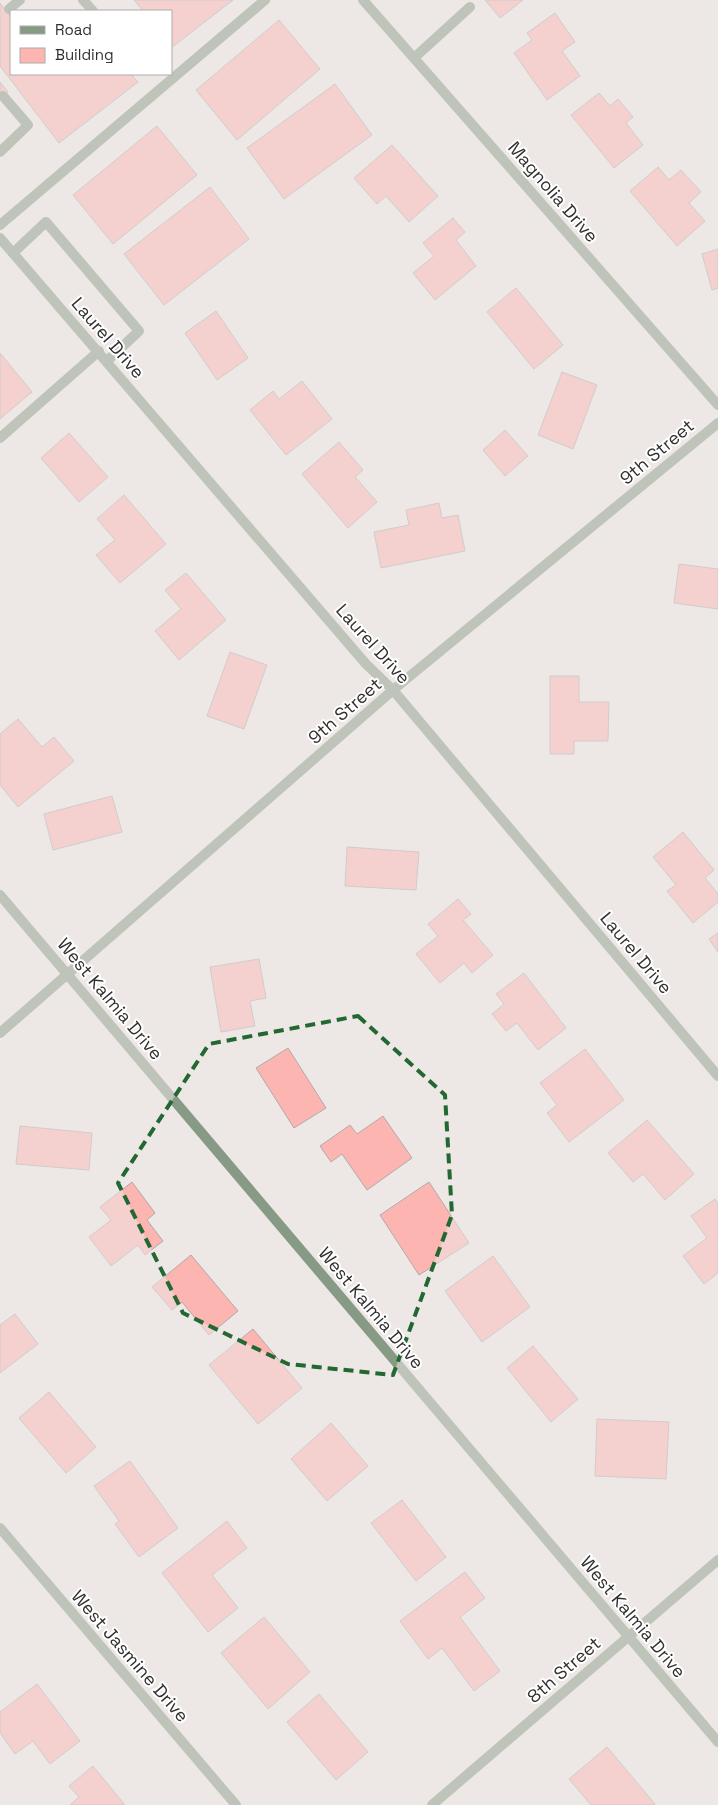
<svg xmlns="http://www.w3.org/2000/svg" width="718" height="1805" viewBox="0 0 718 1805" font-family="'Space Grotesk',sans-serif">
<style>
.building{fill:#fcb5b1;stroke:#b0aaaa}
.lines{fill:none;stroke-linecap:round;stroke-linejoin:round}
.service{stroke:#869a85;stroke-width:10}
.minor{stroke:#869a85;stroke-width:10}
.marked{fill:none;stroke:#236732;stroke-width:4;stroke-dasharray:10 6;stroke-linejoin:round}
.labels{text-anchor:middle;stroke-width:4;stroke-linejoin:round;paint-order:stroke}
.street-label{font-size:18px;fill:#32302f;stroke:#fff}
</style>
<rect width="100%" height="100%" fill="#ede8e5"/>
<path class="building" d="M 134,0 L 233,0 L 171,48 L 171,11 L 143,11 Z
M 485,0 L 523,0 L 500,18 Z
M 0,3 L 11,17 L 11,74 L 131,74 L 138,82 L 59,143 L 0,66 Z
M 555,13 L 575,42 L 562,51 L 580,76 L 547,100 L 514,53 L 532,40 L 527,33 Z
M 279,20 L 320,69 L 237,140 L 196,90 Z
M 0,82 L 8,92 L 0,99 Z
M 335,84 L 372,135 L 284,199 L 247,148 Z
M 599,93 L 610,106 L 618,99 L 633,117 L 626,123 L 643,145 L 614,168 L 571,115 Z
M 157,126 L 197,175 L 113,244 L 73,195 Z
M 392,145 L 438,196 L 409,222 L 386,196 L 377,204 L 354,178 Z
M 658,167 L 669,180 L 681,170 L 701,192 L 689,203 L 705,221 L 677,246 L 630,191 Z
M 210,187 L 249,239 L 164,305 L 124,254 Z
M 453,218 L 465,232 L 456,240 L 476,266 L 435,300 L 413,273 L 434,256 L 423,243 Z
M 718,249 L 718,288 L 712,290 L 702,254 Z
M 516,288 L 563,345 L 534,369 L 487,312 Z
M 216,311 L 248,358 L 217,380 L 185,333 Z
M 0,353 L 32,392 L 0,419 Z
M 562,372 L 597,385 L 573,449 L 538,435 Z
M 302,381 L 332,419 L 286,455 L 250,410 L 273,391 L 279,399 Z
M 505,430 L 528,456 L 505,476 L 483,450 Z
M 69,433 L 108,477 L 79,502 L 41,458 Z
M 339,442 L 363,470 L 355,477 L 377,502 L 348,528 L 302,474 Z
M 124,495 L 166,544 L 120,583 L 96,555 L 115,540 L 97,519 Z
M 439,503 L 442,518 L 458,515 L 465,551 L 381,568 L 374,532 L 409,525 L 406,510 Z
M 679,564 L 718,569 L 718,609 L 674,603 Z
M 186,573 L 226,620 L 179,660 L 155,631 L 181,609 L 165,590 Z
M 230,652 L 267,665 L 244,729 L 207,716 Z
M 550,676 L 579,676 L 579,702 L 609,702 L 608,741 L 574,741 L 574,754 L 550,754 Z
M 18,719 L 42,747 L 54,737 L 74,761 L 18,807 L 0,785 L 0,734 Z
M 112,796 L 122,832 L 53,850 L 44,814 Z
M 683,832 L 714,870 L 705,878 L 718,894 L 718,902 L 693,923 L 667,891 L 676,885 L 653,857 Z
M 347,847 L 419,852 L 416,890 L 345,886 Z
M 458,899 L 471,914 L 463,920 L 493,955 L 472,973 L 464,963 L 440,983 L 416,954 L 438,936 L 428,924 Z
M 718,933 L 718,952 L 709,939 Z
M 259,959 L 266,998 L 250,1001 L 255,1026 L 221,1032 L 210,967 Z
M 524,973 L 566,1028 L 538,1050 L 517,1023 L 506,1031 L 492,1014 L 504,1004 L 496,994 Z
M 288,1048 L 326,1108 L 294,1128 L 256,1068 Z
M 585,1049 L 624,1100 L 569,1142 L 547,1113 L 557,1105 L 540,1083 Z
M 383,1116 L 412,1158 L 367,1190 L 342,1154 L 331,1162 L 320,1146 L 350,1125 L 357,1134 Z
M 647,1120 L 694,1174 L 665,1200 L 643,1174 L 633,1182 L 608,1153 Z
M 20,1126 L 92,1133 L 89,1170 L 16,1164 Z
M 132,1182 L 155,1213 L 147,1220 L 163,1241 L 145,1255 L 138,1245 L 111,1266 L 89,1237 L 111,1220 L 100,1207 Z
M 429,1182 L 469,1243 L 419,1275 L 380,1215 Z
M 715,1199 L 718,1204 L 718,1273 L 704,1284 L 683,1256 L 707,1238 L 691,1216 Z
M 191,1255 L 238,1311 L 209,1335 L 182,1302 L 172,1310 L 152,1287 Z
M 493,1256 L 530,1307 L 482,1342 L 445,1291 Z
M 15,1314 L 38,1344 L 0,1373 L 0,1325 Z
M 253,1329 L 302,1388 L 258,1424 L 209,1365 Z
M 533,1346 L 578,1399 L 551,1422 L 507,1368 Z
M 49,1392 L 96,1447 L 66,1473 L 19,1418 Z
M 597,1419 L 669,1422 L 666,1479 L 595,1476 Z
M 331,1423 L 368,1466 L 327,1501 L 291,1459 Z
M 130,1461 L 178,1528 L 139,1557 L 115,1524 L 119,1521 L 94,1486 Z
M 402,1500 L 446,1557 L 416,1581 L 371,1523 Z
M 227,1521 L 247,1548 L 212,1575 L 238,1608 L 208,1632 L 162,1573 Z
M 465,1572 L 485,1598 L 460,1617 L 500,1671 L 474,1691 L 442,1648 L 428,1659 L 400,1621 Z
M 264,1617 L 310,1672 L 268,1709 L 221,1653 Z
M 37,1684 L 80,1741 L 50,1764 L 33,1741 L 15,1754 L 0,1733 L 0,1712 Z
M 319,1694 L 368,1752 L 336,1780 L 287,1722 Z
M 607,1747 L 655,1804 L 653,1805 L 591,1805 L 569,1779 Z
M 93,1766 L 125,1805 L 70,1805 L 79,1797 L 69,1786 Z"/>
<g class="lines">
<path class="service" d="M 83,0 L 93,11
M 9,9 L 20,0
M 414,58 L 470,7
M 0,152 L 28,125 L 3,96
M 0,225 L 265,0
M 13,253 L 46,222 L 139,331 L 107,361
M 0,438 L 99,351"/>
<path class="minor" d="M 363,0 L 718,405
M 0,238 L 366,664 L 393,690 L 718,1076
M 0,895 L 718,1742
M 0,1033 L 393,690 L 718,423
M 0,1528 L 236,1805
M 432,1805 L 718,1560"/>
</g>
<path d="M0 0H718V1805H0ZM 358,1016 L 445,1095 L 452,1215 L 393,1375 L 288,1364 L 183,1313 L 118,1183 L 209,1044 Z" fill="#ede8e5" fill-opacity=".55" fill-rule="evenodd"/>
<path class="marked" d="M 358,1016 L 445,1095 L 452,1215 L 393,1375 L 288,1364 L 183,1313 L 118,1183 L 209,1044 Z"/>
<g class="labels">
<g class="street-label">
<text transform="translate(553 192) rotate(49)" y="6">Magnolia Drive</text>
<text transform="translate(108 338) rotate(49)" y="6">Laurel Drive</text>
<text transform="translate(657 452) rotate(-40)" y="6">9th Street</text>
<text transform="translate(373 644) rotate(48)" y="6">Laurel Drive</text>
<text transform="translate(345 711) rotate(-41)" y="6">9th Street</text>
<text transform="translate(636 953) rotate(50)" y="6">Laurel Drive</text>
<text transform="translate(110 999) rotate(50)" y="6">West Kalmia Drive</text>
<text transform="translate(371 1308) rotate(50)" y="6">West Kalmia Drive</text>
<text transform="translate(633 1617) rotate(50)" y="6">West Kalmia Drive</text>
<text transform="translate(130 1656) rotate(49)" y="6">West Jasmine Drive</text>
<text transform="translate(564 1670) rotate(-41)" y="6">8th Street</text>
</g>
</g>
<rect x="10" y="10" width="162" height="65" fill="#ffffff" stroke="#adacac"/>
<rect x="20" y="26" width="25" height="8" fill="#869a85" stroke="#adacac"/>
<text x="55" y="35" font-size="15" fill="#32302f">Road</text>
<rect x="20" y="48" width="25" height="15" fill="#fcb5b1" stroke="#adacac"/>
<text x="55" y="60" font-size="15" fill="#32302f">Building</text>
</svg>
